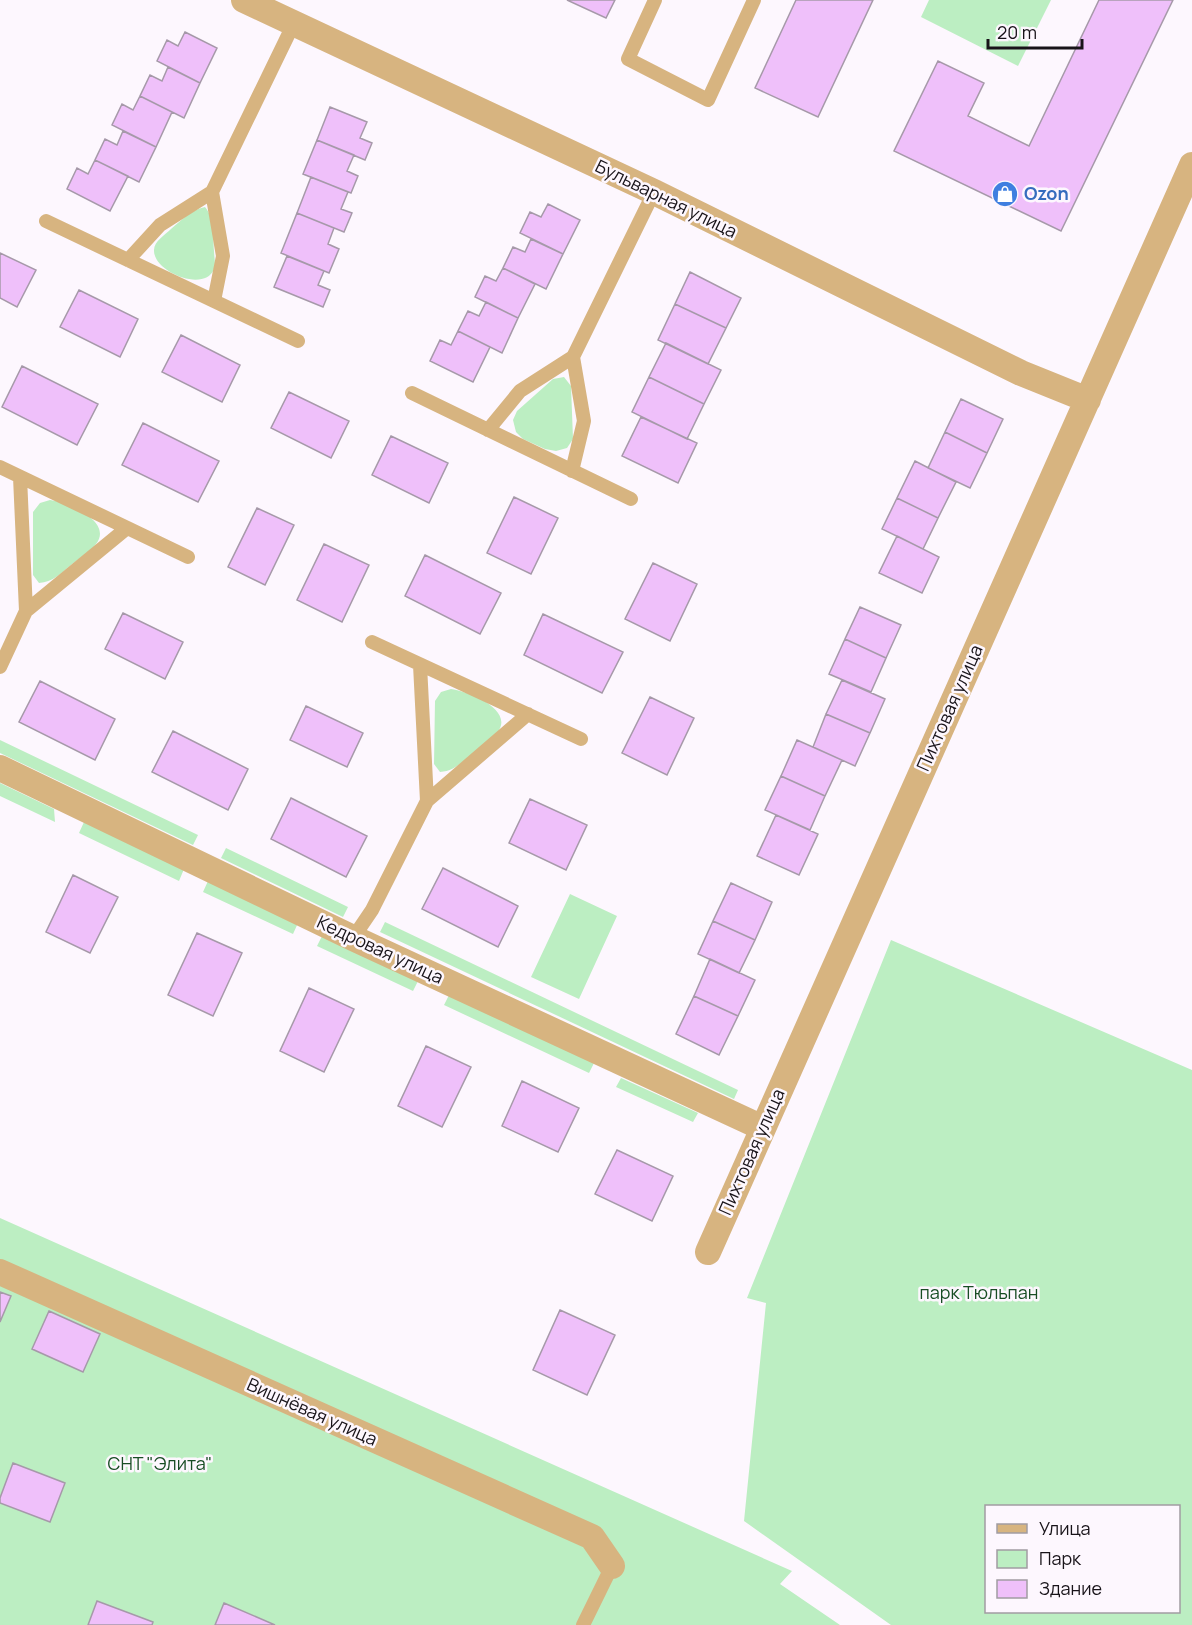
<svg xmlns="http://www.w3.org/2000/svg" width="1192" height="1625" viewBox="0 0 1192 1625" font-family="Manrope,sans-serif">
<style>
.green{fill:#bceec2;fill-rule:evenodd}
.building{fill:#efc0fa;stroke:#a699a9;stroke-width:1.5}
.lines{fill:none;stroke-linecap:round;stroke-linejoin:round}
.service{stroke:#d7b480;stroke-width:14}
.minor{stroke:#d7b480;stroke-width:26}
.labels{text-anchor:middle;stroke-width:5;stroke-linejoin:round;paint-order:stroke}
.shop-label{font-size:18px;font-weight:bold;fill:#366cbe;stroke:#fdf7fe;text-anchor:start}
.street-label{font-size:18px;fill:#181319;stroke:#fdf7fe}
.park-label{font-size:18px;fill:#184d24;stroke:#fdf7fe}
</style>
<rect width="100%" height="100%" fill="#fdf7fe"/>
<path class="green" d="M 929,0 L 1051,0 L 1018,66 L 921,17 Z
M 205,207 C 215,219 213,235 214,251 C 214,256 216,264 214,269 C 205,293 153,272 154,250 C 154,241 165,235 171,229 C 182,220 190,210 205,207 Z
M 564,377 L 571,386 L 573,439 L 567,448 L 556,451 L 545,449 L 523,439 L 516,432 L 513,420 L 517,411 L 553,379 Z
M 50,500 C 66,502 114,521 96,544 C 90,552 79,558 71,565 C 60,574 53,582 39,583 L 33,575 L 33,512 L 40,503 Z
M 451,689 C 468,691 516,710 497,733 C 491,741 480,748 472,754 C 461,763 454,771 440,772 L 434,764 L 435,701 L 441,692 Z
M 0,740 L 198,835 L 193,845 L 0,753 Z
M 0,783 L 54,809 L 55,822 L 0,796 Z
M 84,822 L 184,869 L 179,881 L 79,833 Z
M 226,848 L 348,907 L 343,917 L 221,858 Z
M 208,881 L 298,923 L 293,934 L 203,892 Z
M 570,894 L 617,916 L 579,999 L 531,977 Z
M 385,922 L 738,1090 L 734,1099 L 380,932 Z
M 322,936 L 418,981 L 413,991 L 317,946 Z
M 891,940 L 1192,1070 L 1192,1625 L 891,1625 L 744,1521 L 766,1303 L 747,1298 ZM 1178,1506 L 1178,1612 L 986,1612 L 986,1506 Z
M 449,995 L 594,1063 L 589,1073 L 444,1005 Z
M 621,1078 L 698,1113 L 693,1122 L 616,1087 Z
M 0,1218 L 792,1571 L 780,1584 L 840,1625 L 0,1625 Z"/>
<path class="building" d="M 567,0 L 615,0 L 606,18 Z
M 796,0 L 873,0 L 818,117 L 755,88 Z
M 1099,0 L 1173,0 L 1061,231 L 894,151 L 938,61 L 984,83 L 968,116 L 1029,146 Z
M 185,32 L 217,48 L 200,83 L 157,61 L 167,40 L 178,46 Z
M 168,67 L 200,83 L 184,118 L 140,96 L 150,75 L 162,81 Z
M 140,96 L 172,112 L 156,147 L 112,125 L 122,104 L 133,110 Z
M 330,107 L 367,122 L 360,138 L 372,143 L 365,160 L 317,140 Z
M 123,131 L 156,147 L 139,182 L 95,160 L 105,139 L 117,145 Z
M 317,140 L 354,155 L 347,171 L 358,176 L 351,193 L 303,174 Z
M 95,160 L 128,176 L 110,211 L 67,189 L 77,168 L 88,174 Z
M 311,177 L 348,192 L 341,209 L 352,213 L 344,232 L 297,213 Z
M 548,204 L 580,220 L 563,254 L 520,233 L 530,212 L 541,217 Z
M 297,213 L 334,228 L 328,244 L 339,249 L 329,273 L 281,253 Z
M 531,239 L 563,254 L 546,289 L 503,268 L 513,247 L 525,252 Z
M 0,253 L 36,270 L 17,307 L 0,298 Z
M 287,256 L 324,271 L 318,285 L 330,290 L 323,307 L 274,287 Z
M 503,268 L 535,284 L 518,318 L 475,297 L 485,276 L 496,281 Z
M 690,272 L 741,298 L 726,328 L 675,304 Z
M 79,290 L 138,319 L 120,357 L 60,327 Z
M 486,302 L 518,318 L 502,353 L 458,331 L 468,311 L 479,316 Z
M 675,304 L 726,328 L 708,364 L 658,340 Z
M 458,331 L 490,347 L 473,382 L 430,361 L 440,340 L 451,345 Z
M 181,335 L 240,365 L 222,402 L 162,372 Z
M 666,343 L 721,370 L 704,404 L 649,377 Z
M 22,366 L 98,404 L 77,445 L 2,407 Z
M 649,377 L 704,404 L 687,439 L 632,412 Z
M 289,392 L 349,421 L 331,458 L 271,428 Z
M 961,399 L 1003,419 L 987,453 L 945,432 Z
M 641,417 L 697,443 L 678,483 L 622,456 Z
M 143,423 L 219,461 L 198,502 L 122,465 Z
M 945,432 L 987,453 L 970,488 L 928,468 Z
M 391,436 L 448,463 L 429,503 L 372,475 Z
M 915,461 L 956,482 L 938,518 L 897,498 Z
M 514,497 L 558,518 L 531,574 L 487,553 Z
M 897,498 L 938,518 L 923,549 L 882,529 Z
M 257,508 L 294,525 L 265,585 L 228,567 Z
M 897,536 L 939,557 L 922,593 L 879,573 Z
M 324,544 L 369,565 L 342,622 L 297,600 Z
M 425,555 L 501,593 L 480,634 L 405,596 Z
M 653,563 L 697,584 L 670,641 L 625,619 Z
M 860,607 L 901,625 L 886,658 L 845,639 Z
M 123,613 L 183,642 L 165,679 L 105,649 Z
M 543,614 L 623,652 L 602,693 L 524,655 Z
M 845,639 L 886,658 L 871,692 L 829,674 Z
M 842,680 L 885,699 L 870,733 L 826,714 Z
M 40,681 L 115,719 L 95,760 L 19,722 Z
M 650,697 L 694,718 L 667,775 L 622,753 Z
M 306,706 L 363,733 L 347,767 L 290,740 Z
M 826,714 L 870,733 L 855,766 L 813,747 Z
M 173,731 L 248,769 L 228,810 L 152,772 Z
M 797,740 L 842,760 L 825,796 L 781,776 Z
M 781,776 L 825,796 L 810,830 L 765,810 Z
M 291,798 L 367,836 L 346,877 L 271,839 Z
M 530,799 L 587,825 L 566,870 L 509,843 Z
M 776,815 L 818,834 L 799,875 L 757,856 Z
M 443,868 L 518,906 L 498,947 L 422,909 Z
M 73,875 L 118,897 L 90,953 L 46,932 Z
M 731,883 L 772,902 L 755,940 L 713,921 Z
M 713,921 L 755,940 L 739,973 L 698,954 Z
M 197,933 L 242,953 L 213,1016 L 168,995 Z
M 710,959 L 755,980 L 738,1016 L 694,996 Z
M 309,988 L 354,1009 L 324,1072 L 280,1051 Z
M 694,996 L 738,1016 L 719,1055 L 676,1034 Z
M 426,1046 L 471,1067 L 442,1127 L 398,1106 Z
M 522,1081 L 579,1108 L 558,1152 L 502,1126 Z
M 617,1150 L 673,1176 L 652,1221 L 595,1194 Z
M 0,1292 L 11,1296 L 0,1322 Z
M 560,1310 L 615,1335 L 587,1395 L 533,1370 Z
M 49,1311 L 100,1334 L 83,1372 L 32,1349 Z
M 13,1463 L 65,1483 L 50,1522 L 0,1503 L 0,1498 Z
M 97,1601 L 153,1622 L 152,1625 L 88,1625 Z
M 224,1603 L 275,1625 L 215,1625 Z"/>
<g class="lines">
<path class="service" d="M 655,0 L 628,59 L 708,100 L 754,0
M 212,192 L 223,256 L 214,301
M 46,221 L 298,341
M 128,260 L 160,225 L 212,192 L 294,23
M 412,393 L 631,499
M 488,430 L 520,391 L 573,357 L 654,192
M 0,467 L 188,557
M 572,471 L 584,421 L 573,357
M 20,477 L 26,611
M 372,642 L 581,739
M 420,665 L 427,801
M 0,667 L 26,611 L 127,528
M 353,938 L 372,910 L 427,801 L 528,714
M 583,1625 L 612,1566"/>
<path class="minor" d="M 244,0 L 654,192 L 1021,373 L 1088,400
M 0,768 L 353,938 L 763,1128
M 708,1252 L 1192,165
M 0,1272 L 592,1537 L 612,1566"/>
</g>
<defs>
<g id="shop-disc" transform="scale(1.35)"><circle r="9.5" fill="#3f7fe0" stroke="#fdf7fe"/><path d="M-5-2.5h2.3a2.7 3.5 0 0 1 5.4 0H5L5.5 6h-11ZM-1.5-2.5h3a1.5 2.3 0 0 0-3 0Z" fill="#fff"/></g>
</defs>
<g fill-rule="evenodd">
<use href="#shop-disc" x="1005" y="194"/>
</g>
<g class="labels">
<g class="shop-label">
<text x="1024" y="200">Ozon</text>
</g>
<g class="street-label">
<text transform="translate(666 199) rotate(26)" y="6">Бульварная улица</text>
<text transform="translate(950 708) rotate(-66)" y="6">Пихтовая улица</text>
<text transform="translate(380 950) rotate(25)" y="6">Кедровая улица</text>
<text transform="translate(752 1152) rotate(-66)" y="6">Пихтовая улица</text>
<text transform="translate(312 1412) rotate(24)" y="6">Вишнёвая улица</text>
</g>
<g class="park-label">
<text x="979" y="1299">парк Тюльпан</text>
<text x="160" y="1470">СНТ "Элита"</text>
</g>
</g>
<rect x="985" y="1505" width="195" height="108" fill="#fdf7fe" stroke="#a19ca2" stroke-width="1.5"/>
<rect x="997" y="1524" width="30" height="9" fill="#d7b480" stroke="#a19ca2" stroke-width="1.5"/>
<text x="1039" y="1535" font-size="18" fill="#181319">Улица</text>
<rect x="997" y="1550" width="30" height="18" fill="#bceec2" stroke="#a19ca2" stroke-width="1.5"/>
<text x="1039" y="1565" font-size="18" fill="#181319">Парк</text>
<rect x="997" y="1580" width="30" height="18" fill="#efc0fa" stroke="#a19ca2" stroke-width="1.5"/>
<text x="1039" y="1595" font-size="18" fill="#181319">Здание</text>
<path d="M988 39v9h94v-9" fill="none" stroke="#181319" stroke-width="3"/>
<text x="997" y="39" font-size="18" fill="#181319" stroke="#fdf7fe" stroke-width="4.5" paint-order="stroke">20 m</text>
</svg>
